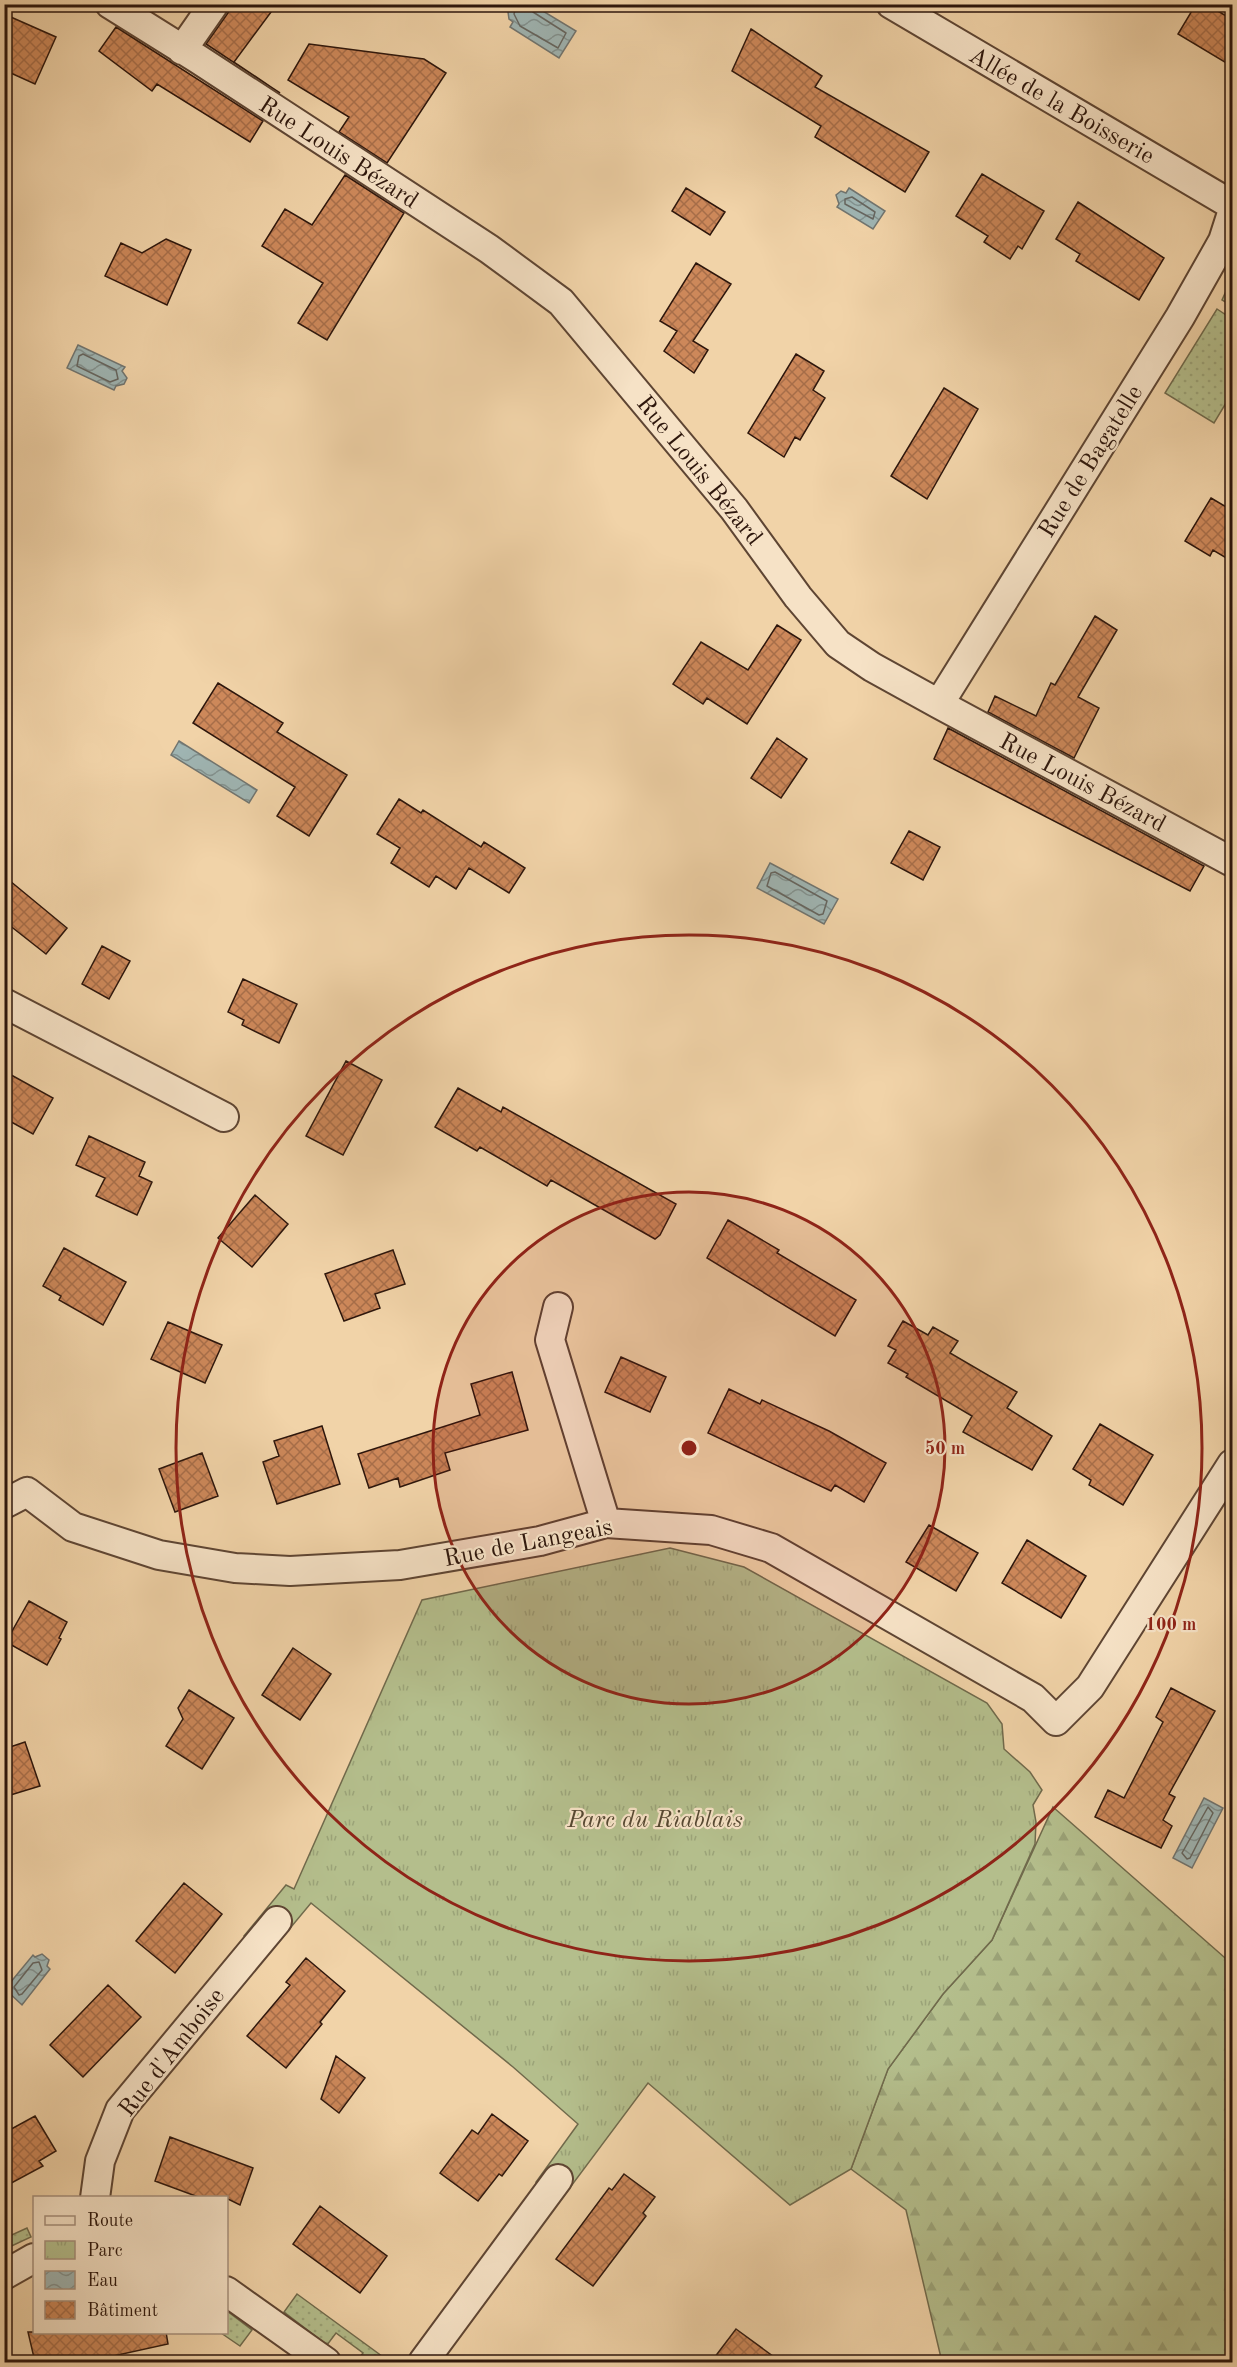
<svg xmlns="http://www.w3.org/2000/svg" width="1237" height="2367" viewBox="0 0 1237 2367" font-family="'Old Standard TT',serif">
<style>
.grass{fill:url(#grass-dots);stroke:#706a4c;stroke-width:1.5}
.forest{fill:url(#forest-firs);stroke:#706a4c;stroke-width:1.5}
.park{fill:url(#park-tufts);stroke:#706a4c;stroke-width:1.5}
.water{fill:url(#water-waves);stroke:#717570;stroke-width:1.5}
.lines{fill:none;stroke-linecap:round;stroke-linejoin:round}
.shore{stroke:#666660;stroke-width:1.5}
.building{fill:url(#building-cross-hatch);stroke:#2d160c;stroke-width:1.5}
.street-casing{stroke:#5e4533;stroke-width:32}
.street{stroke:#f6e2c6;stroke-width:28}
.ring{fill:none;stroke:#8f2418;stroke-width:3}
.labels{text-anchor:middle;stroke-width:4.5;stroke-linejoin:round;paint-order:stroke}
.street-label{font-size:24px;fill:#2d160c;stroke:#f6e2c6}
.park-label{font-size:24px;font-style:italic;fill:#564832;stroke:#f6e2c6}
.centre{fill:#8f2418;stroke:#f6e2c6;stroke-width:3}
.ring-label{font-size:18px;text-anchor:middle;font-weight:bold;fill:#8f2418;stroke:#f6e2c6;stroke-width:4.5;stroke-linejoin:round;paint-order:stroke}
</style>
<defs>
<pattern id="grass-dots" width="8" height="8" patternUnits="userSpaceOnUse" patternTransform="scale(1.5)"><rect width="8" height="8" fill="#b4be8c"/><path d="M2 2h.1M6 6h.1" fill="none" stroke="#9ba378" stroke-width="1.8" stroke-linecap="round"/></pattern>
<pattern id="forest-firs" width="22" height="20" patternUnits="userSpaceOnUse" patternTransform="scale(1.5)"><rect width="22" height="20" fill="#b4be8c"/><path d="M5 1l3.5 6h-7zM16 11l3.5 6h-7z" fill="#9ba378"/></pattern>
<pattern id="park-tufts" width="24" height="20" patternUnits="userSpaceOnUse" patternTransform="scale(1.5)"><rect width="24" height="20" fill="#b4be8c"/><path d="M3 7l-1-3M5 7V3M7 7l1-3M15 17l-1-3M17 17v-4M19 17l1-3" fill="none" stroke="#9ba378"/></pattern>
<pattern id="water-waves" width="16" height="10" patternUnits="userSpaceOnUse" patternTransform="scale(1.5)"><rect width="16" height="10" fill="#9fb5b3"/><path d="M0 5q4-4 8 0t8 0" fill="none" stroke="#829290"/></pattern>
<pattern id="building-cross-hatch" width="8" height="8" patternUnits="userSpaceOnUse" patternTransform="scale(1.5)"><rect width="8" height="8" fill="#cd885a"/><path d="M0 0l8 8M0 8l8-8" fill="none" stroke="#a76e49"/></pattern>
</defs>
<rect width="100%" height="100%" fill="#f1d3a8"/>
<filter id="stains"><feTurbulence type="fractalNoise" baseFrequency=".00333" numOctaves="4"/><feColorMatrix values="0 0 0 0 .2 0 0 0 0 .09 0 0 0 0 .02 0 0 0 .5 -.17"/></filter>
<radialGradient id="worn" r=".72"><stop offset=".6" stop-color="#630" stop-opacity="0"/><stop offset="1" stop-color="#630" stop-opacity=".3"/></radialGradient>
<path class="grass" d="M 1232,278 L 1232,306 L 1222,300 Z
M 1217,309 L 1232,319 L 1232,393 L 1214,423 L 1165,393 Z
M 27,2228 L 31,2237 L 5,2249 L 5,2238 Z
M 297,2294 L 390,2362 L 356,2362 L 363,2353 L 336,2333 L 327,2345 L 284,2312 Z
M 227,2311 L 252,2330 L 240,2346 L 221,2333 L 226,2332 Z"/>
<path class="forest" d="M 1053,1807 L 1232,1964 L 1232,2362 L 942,2362 L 906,2210 L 851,2169 L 888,2069 L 943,1994 L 992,1940 Z"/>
<path class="park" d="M 670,1548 L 744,1567 L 987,1703 L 1002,1724 L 1004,1749 L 1030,1772 L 1042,1790 L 1033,1805 L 1036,1822 L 1035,1844 L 992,1940 L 943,1994 L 888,2069 L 851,2169 L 790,2205 L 648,2083 L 560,2201 L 536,2182 L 578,2124 L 513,2067 L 311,1903 L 267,1956 L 244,1936 L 286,1885 L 294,1889 L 422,1600 Z"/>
<path class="water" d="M 515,5 L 533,5 L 576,31 L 559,58 L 510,27 L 513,22 L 509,19 L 508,12 Z
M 849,188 L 885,211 L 873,229 L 837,207 L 839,204 L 836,195 L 841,191 L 846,193 Z
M 78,345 L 125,367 L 122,371 L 127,378 L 124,384 L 116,386 L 114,390 L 67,368 Z
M 179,741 L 257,790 L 249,803 L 171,755 Z
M 770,863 L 838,899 L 824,924 L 757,888 Z
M 1204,1798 L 1223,1808 L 1192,1868 L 1173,1858 Z
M 42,1954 L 49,1960 L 47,1966 L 50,1969 L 22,2005 L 5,1989 L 33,1955 L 35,1957 Z"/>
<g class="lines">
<path class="shore" d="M 517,4 L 514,14 L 520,26 L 558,48 L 566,33 L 533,12 L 530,4
M 852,197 L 875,212 L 873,219 L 845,204 L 845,199 Z
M 83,354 L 116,370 L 118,379 L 110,382 L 77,366 L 79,356 Z
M 775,872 L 827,901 L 823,914 L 819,915 L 767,886 L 771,873 Z
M 1208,1807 L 1213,1813 L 1190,1858 L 1187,1859 L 1182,1853 Z
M 39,1962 L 42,1970 L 22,1994 L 19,1995 L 14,1987 L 33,1963 Z"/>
</g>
<path class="building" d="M 230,4 L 277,4 L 234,62 L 280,93 L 206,44 L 228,13 Z
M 1196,4 L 1206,4 L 1233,20 L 1233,67 L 1178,34 Z
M 4,14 L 56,37 L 35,84 L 4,70 Z
M 116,27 L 263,121 L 250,142 L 157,84 L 152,91 L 99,51 Z
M 751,29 L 822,76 L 815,87 L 929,152 L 905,192 L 815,137 L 821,126 L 732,71 Z
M 309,44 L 424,59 L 446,73 L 387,163 L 339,132 L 349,117 L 288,80 Z
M 982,174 L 1044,211 L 1022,249 L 1018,246 L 1010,259 L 984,242 L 988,236 L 956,216 Z
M 345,175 L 404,213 L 327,340 L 298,323 L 323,283 L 262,246 L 285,209 L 312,225 Z
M 686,188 L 725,212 L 710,235 L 672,211 Z
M 1078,202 L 1164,258 L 1139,300 L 1076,261 L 1080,254 L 1056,239 Z
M 166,239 L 191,250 L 167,305 L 105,276 L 121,243 L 142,253 Z
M 696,263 L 731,284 L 693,341 L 708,350 L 694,373 L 664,351 L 677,331 L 660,321 Z
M 796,354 L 824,371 L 813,390 L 825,398 L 800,440 L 795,437 L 784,457 L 748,433 Z
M 944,388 L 978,409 L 927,499 L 891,476 Z
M 1211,498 L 1233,511 L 1233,562 L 1213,550 L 1210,556 L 1185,541 Z
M 1095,616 L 1117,630 L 1078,697 L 1099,708 L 1074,758 L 988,712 L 995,696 L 1036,716 L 1051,683 L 1055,685 Z
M 777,625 L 801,640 L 747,724 L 707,698 L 703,704 L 673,684 L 701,642 L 748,670 Z
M 218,683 L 283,723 L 277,732 L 347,775 L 309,836 L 277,816 L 295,787 L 193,723 Z
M 948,728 L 1204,866 L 1190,891 L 934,759 Z
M 777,738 L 807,759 L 781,798 L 751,778 Z
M 399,799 L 421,813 L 423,810 L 481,847 L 484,842 L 525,868 L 509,893 L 469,868 L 456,889 L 436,876 L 429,887 L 391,863 L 400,848 L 377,834 Z
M 909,831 L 940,847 L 923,880 L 891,863 Z
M 4,876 L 67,928 L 46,954 L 4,921 Z
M 102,946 L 130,961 L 109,999 L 82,984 Z
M 243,979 L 297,1004 L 279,1043 L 242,1025 L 244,1020 L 228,1012 Z
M 346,1061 L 382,1080 L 343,1155 L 306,1136 Z
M 4,1071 L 53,1098 L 33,1134 L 4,1118 Z
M 458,1088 L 501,1112 L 503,1107 L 676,1204 L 660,1235 L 655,1239 L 551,1180 L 547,1186 L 480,1147 L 477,1151 L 435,1127 Z
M 89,1136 L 145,1162 L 139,1176 L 152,1182 L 137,1215 L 96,1196 L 105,1178 L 76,1165 Z
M 255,1195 L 288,1224 L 252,1267 L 218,1238 Z
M 728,1220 L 779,1250 L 777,1253 L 856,1300 L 835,1336 L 707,1258 Z
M 64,1248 L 126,1282 L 103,1325 L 59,1300 L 61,1296 L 43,1286 Z
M 393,1250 L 405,1284 L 375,1294 L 380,1308 L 344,1321 L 325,1274 Z
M 903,1321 L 928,1335 L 933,1327 L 958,1341 L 950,1353 L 1017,1392 L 1007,1408 L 1052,1436 L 1032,1470 L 963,1432 L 972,1416 L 906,1377 L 908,1374 L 888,1363 L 896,1350 L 888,1346 Z
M 168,1322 L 222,1345 L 205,1383 L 151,1359 Z
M 621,1357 L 666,1377 L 650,1412 L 605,1392 Z
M 512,1372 L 528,1430 L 445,1453 L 450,1470 L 400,1487 L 398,1478 L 369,1488 L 358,1454 L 480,1415 L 471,1384 Z
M 729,1389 L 760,1404 L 762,1400 L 829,1431 L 886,1463 L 864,1502 L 835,1485 L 831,1491 L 708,1433 Z
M 1100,1424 L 1153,1455 L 1123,1505 L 1089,1485 L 1091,1480 L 1073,1469 Z
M 322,1426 L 340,1484 L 277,1504 L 263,1462 L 279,1456 L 274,1441 Z
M 202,1453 L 218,1496 L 175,1512 L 159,1469 Z
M 929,1525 L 978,1553 L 956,1591 L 906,1562 Z
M 1027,1540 L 1086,1576 L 1061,1618 L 1002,1583 Z
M 29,1601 L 67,1622 L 59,1638 L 61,1639 L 47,1665 L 6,1642 Z
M 293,1648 L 331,1674 L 300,1720 L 262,1695 Z
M 1171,1688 L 1215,1711 L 1169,1794 L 1175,1797 L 1163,1820 L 1172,1826 L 1161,1848 L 1095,1817 L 1108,1790 L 1124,1798 L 1163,1722 L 1156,1717 Z
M 189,1690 L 234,1718 L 202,1769 L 166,1746 L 183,1719 L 178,1708 Z
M 25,1742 L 40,1786 L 4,1797 L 4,1749 Z
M 184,1883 L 222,1914 L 175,1973 L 136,1941 Z
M 306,1958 L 345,1991 L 320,2022 L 322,2024 L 286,2068 L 247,2036 L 290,1985 L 286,1982 Z
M 108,1985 L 141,2017 L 83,2077 L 50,2045 Z
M 336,2056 L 365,2078 L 339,2113 L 321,2099 Z
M 492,2114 L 528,2141 L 502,2176 L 499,2174 L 478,2201 L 440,2173 L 472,2130 L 478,2134 Z
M 35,2116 L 56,2151 L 39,2161 L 43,2166 L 4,2187 L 4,2133 Z
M 170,2137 L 253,2168 L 240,2205 L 226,2198 L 201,2198 L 155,2181 Z
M 624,2174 L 655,2197 L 643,2213 L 646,2216 L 593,2286 L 556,2259 L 609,2188 L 612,2190 Z
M 320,2206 L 387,2256 L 360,2293 L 293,2244 Z
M 736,2329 L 781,2362 L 711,2362 Z
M 28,2332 L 166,2332 L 168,2344 L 86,2362 L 35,2362 Z"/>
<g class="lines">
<g class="street-casing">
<path id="street" d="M 110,4 L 198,59 L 489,249 L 561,302 L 734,509 L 798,597 L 838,644 L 872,667 L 939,704 L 1232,862
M 891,4 L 1232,205
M 182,50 L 214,4
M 939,704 L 1180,317 L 1223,241 L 1232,213
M 4,1003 L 224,1117
M 558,1307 L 550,1340 L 606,1523
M 4,1504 L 27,1492 L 73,1527 L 159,1555 L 235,1568 L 290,1571 L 400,1565 L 540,1541 L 606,1523 L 711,1530 L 771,1548 L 1033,1698 L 1056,1721 L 1090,1687 L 1232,1464
M 95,2198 L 100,2161 L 120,2110 L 277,1921
M 4,2275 L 34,2258
M 226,2291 L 326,2362
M 423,2362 L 558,2179"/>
</g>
<use href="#street" class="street"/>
</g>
<circle cx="689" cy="1448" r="256" fill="#8f2418" fill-opacity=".12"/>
<g class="ring">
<circle cx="689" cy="1448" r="256"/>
<circle cx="689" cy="1448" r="513"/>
</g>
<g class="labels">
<g class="street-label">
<text transform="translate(1062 105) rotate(30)" y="8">Allée de la Boisserie</text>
<text transform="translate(339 152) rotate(33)" y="8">Rue Louis Bézard</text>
<text transform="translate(1090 461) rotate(-58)" y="8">Rue de Bagatelle</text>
<text transform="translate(700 470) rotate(51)" y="8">Rue Louis Bézard</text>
<text transform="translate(1083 782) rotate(28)" y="8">Rue Louis Bézard</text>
<text transform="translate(528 1542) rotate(-11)" y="8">Rue de Langeais</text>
<text transform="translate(171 2052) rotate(-52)" y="8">Rue d'Amboise</text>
</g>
<g class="park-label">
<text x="655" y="1827">Parc du Riablais</text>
</g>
</g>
<circle cx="689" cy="1448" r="9" class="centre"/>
<g class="ring-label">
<text x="945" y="1454">50 m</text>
<text x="1171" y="1630">100 m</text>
</g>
<rect width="1237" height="2367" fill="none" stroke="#f1d3a8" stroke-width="24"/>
<rect x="6" y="6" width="1225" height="2355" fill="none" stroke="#2d160c" stroke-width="3"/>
<rect x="12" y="12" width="1213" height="2343" fill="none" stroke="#2d160c" stroke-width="1.5"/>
<rect x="33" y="2196" width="195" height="138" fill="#f6e2c6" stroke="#a6907c" stroke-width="1.5"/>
<rect x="45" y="2216" width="30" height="9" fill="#f6e2c6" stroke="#a6907c" stroke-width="1.5"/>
<text x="87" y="2226" font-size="18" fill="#2d160c">Route</text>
<rect x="45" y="2241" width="30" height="18" fill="url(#park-tufts)" stroke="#a6907c" stroke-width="1.5"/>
<text x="87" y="2256" font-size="18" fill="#2d160c">Parc</text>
<rect x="45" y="2271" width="30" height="18" fill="url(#water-waves)" stroke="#a6907c" stroke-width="1.5"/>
<text x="87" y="2286" font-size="18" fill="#2d160c">Eau</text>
<rect x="45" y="2301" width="30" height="18" fill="url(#building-cross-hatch)" stroke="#a6907c" stroke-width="1.5"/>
<text x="87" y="2316" font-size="18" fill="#2d160c">Bâtiment</text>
<rect width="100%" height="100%" filter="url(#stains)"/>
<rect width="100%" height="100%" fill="url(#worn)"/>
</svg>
